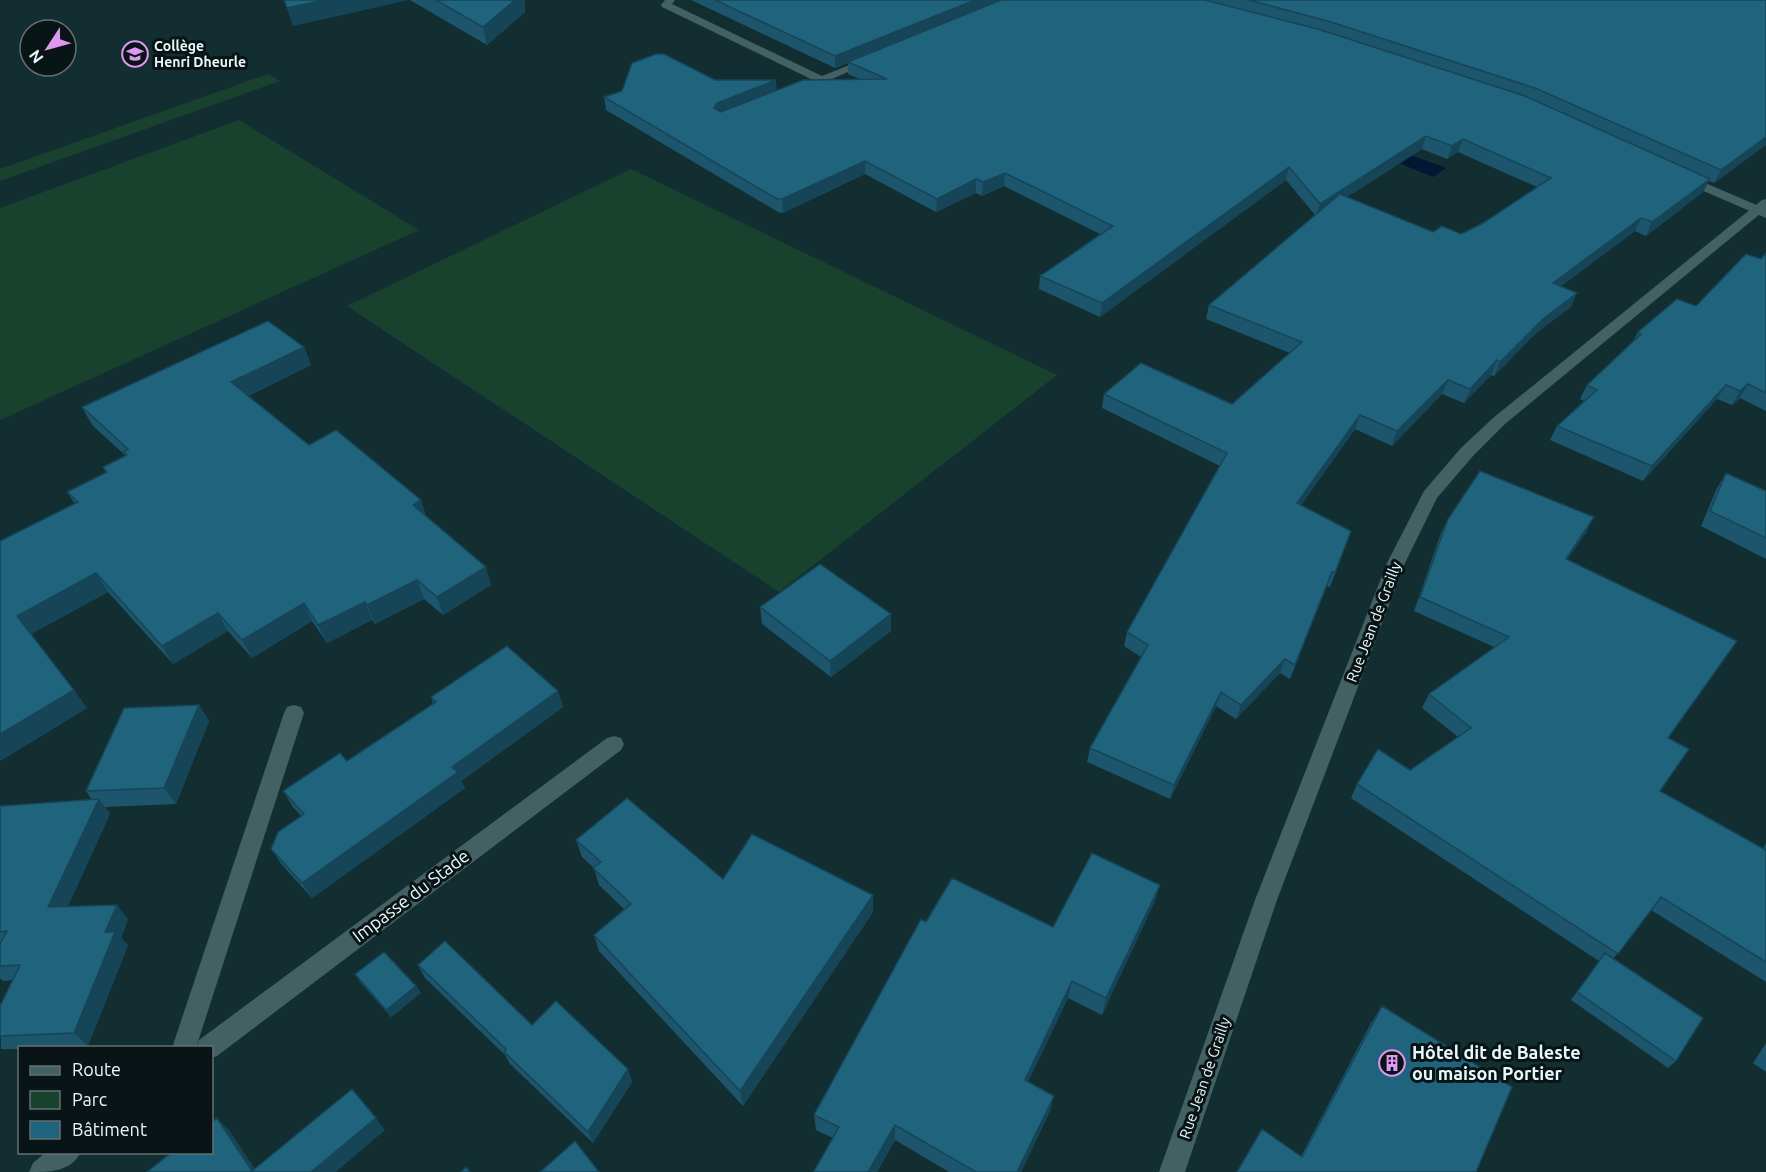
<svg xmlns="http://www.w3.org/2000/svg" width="1766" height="1172" viewBox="0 0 1766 1172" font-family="Ubuntu,sans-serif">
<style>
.green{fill:#19422e}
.water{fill:#001831}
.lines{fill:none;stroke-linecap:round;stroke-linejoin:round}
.service{fill:#436063;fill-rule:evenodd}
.minor{fill:#436063;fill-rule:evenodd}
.tertiary{fill:#436063;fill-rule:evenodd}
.wall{fill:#1c556c;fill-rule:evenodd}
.shaded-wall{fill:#164558}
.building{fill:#20637d;stroke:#164558;stroke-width:1.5}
.labels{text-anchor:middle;stroke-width:6;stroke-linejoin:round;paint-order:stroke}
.far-poi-label{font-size:14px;font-weight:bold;fill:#e9f9fb;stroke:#091416;text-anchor:start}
.street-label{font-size:15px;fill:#e9f9fb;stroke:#091416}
.near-street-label{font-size:18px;fill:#e9f9fb;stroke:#091416}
.near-poi-label{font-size:18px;font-weight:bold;fill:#e9f9fb;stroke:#091416;text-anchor:start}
</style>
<rect width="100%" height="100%" fill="#122e31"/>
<path class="green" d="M 268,74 L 280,81 L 0,181 L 0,169 Z
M 239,120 L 419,230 L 0,420 L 0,208 Z
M 631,169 L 1057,375 L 779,592 L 347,306 Z"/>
<path class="water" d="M 1402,152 L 1446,168 L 1433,177 L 1389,159 Z"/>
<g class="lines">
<path class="service" d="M 294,705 L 301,707 L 304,713 L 196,1048 L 172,1048 L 284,713 L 287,707 Z"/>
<path class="minor" d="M 665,0 L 675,0 L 672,4 L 822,76 L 867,58 L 871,57 L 876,60 L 804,91 L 796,91 L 796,87 L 813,80 L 662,7 L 661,5 Z
M 1682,173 L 1766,209 L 1766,218 L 1678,180 L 1676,177 Z
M 614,736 L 621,738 L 624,744 L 621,750 L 217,1056 L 212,1058 L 212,1048 L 196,1048 L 199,1040 L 607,738 Z
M 46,1152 L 81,1152 C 71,1172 50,1172 29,1172 L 33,1163 Z"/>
<path class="tertiary" d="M 1766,199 L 1766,209 L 1505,424 L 1473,456 L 1437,498 L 1405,563 L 1277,900 L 1185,1172 L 1159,1172 L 1255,900 L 1387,563 L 1424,491 L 1461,448 L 1493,418 L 1762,200 Z"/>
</g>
<path class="wall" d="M 410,0 L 525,0 L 525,12 L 487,45 Z
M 691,0 L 1766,0 L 1766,145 L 1714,183 L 1709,181 L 1703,192 L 1646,236 L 1635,231 L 1561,286 L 1571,307 L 1536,333 L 1494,376 L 1491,375 L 1464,403 L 1442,394 L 1392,446 L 1355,429 L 1301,505 L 1351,531 L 1330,587 L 1327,586 L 1290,679 L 1280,673 L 1236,719 L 1216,706 L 1170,799 L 1087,762 L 1090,748 L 1141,657 L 1124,646 L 1127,632 L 1220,466 L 1102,408 L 1104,394 L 1232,404 L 1290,353 L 1206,319 L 1209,305 L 1315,215 L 1286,180 L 1100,317 L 1039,289 L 1040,276 L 1100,234 L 1004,186 L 982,196 L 976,193 L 936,212 L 865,174 L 783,213 L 778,212 L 606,110 L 604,97 L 715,80 L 776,80 L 776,90 L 860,79 L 848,74 L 848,63 L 835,68 ZM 1422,149 L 1447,159 L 1458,152 L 1537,187 L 1483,223 L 1461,234 L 1433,232 L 1347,197 Z
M 1766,253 L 1766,411 L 1740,398 L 1732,405 L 1717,399 L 1643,481 L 1550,440 L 1557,426 L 1584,401 L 1580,399 L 1587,385 L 1633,341 L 1638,332 L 1696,306 L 1761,259 Z
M 304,347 L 311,365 L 248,396 L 309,445 L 427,517 L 491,585 L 443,615 L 424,599 L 375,624 L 372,620 L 327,643 L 312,621 L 252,658 L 228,631 L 173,664 L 108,592 L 31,634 L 87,708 L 0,761 L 0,541 L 75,504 L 67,492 L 106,473 L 103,467 L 126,456 L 92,425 L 82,407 Z
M 1726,473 L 1766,491 L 1766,559 L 1701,526 L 1717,488 Z
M 1448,519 L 1587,531 L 1567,560 L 1668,738 L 1660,791 L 1763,849 L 1766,843 L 1766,982 L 1651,910 L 1613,959 L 1676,1061 L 1668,1068 L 1571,1000 L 1599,961 L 1351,798 L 1357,784 L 1410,770 L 1458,737 L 1422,708 L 1429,694 L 1494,647 L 1414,611 L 1441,533 Z
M 760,607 L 891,614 L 891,631 L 831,677 L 762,624 Z
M 558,691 L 563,707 L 461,781 L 465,788 L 312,898 L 282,865 L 271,849 L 301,816 L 293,807 L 283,791 L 347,761 L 433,704 L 431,697 Z
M 199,705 L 209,721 L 176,804 L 105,807 L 110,814 L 68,906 L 128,919 L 121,938 L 128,945 L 88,1046 L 20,1047 L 20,1049 L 1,1049 L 0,1006 L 13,980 L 3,981 L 0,978 L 0,806 L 92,800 L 86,791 Z
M 576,840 L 723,879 L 873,912 L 743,1106 L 599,951 L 594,935 L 624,909 L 599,885 L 594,868 L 582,857 Z
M 1160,885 L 1154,903 L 1102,1015 L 1068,998 L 1028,1082 L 1050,1111 L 1021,1172 L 949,1172 L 895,1140 L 877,1172 L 814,1172 L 814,1171 L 833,1138 L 816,1130 L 814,1115 L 926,922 L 1053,927 Z
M 418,965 L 532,1025 L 628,1069 L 632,1082 L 593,1143 L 510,1064 L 505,1055 L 425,978 Z
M 355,974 L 416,986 L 421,993 L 391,1017 L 360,982 Z
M 1382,1006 L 1476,1172 L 1237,1172 L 1301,1156 L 1371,1023 Z
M 1766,1043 L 1766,1072 L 1753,1063 Z"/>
<path class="shaded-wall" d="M 325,0 L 409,0 L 293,26 L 287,8 Z
M 515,0 L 525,0 L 525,12 L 487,45 L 483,27 Z
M 975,0 L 1003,0 L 848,62 L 848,63 L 835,68 L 835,56 Z
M 776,80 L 777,92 L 718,116 L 714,108 L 717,103 Z
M 1426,136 L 1422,149 L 1316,217 L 1320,204 Z
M 1766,137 L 1766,145 L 1714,183 L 1721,170 Z
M 1463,139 L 1458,152 L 1447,159 L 1452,146 Z
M 865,161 L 865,174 L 783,213 L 782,199 Z
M 1289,167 L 1286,180 L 1100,317 L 1102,303 Z
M 1005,173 L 1004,186 L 982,196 L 983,182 Z
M 976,179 L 976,193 L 936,212 L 937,199 Z
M 1710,179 L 1703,192 L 1646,236 L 1652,222 Z
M 1641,218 L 1635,231 L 1547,297 L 1553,283 Z
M 1577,293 L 1571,307 L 1536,333 L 1494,376 L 1500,362 L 1543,319 Z
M 304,347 L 311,365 L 239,400 L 231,382 Z
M 1497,360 L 1491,375 L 1464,403 L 1470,389 Z
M 1448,380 L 1442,394 L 1392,446 L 1397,431 Z
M 1748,384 L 1740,398 L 1732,405 L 1740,391 Z
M 1726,385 L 1717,399 L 1643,481 L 1652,466 Z
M 1360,415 L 1355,429 L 1293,517 L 1297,503 Z
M 421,500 L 427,518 L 413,505 Z
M 1594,517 L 1587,531 L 1558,573 L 1566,559 Z
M 486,567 L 491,585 L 443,615 L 437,597 Z
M 96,573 L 108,592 L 31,634 L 17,616 Z
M 417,580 L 424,599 L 375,624 L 367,605 Z
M 365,602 L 372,620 L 327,643 L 318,625 Z
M 304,603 L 312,621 L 252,658 L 242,640 Z
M 218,613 L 228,631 L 173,664 L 162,646 Z
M 891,614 L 891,631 L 831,677 L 830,661 Z
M 1285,659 L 1280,673 L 1236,719 L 1241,705 Z
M 74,690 L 87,708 L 0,761 L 0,734 Z
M 558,691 L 563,707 L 461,781 L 465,788 L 312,898 L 302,883 L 452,767 Z
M 1221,692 L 1216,706 L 1170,799 L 1174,785 Z
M 199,705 L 209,721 L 176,804 L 164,788 Z
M 99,799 L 110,814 L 61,921 L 48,907 Z
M 1160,885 L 1154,903 L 1102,1015 L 1106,998 Z
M 873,895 L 873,912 L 743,1106 L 740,1091 Z
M 117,905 L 128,919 L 121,938 L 128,945 L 88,1046 L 74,1033 L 105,932 Z
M 1072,981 L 1068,998 L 1021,1096 L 1025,1080 Z
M 416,986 L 421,993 L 391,1017 L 386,1010 Z
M 628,1069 L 632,1082 L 593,1143 L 588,1132 Z
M 1054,1096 L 1050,1111 L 1021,1172 L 1017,1172 Z
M 217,1118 L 229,1130 L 257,1172 L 253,1172 Z
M 376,1118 L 385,1130 L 336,1172 L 311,1172 Z
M 895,1125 L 895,1140 L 877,1172 L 868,1172 Z"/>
<path class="building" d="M 284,0 L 325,0 L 287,8 Z
M 436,0 L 515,0 L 483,27 Z
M 715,0 L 975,0 L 835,56 Z
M 1001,0 L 1205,0 L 1321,30 L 1525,96 L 1710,179 L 1652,222 L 1641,218 L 1553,283 L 1577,293 L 1543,319 L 1500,362 L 1497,360 L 1470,389 L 1448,380 L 1397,431 L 1360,415 L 1297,503 L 1351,531 L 1335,573 L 1332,572 L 1295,665 L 1285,659 L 1241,705 L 1221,692 L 1174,785 L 1090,748 L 1148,645 L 1127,632 L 1227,453 L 1104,394 L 1141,363 L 1232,404 L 1302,342 L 1209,305 L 1340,194 L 1433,232 L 1442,226 L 1461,234 L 1483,223 L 1551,178 L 1463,139 L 1452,146 L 1426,136 L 1320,204 L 1289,167 L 1102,303 L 1040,276 L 1113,226 L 1005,173 L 983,182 L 976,179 L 937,199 L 865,161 L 782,199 L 777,199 L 604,97 L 622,91 L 632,63 L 656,54 L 664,54 L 715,80 L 776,80 L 717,103 L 714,108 L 721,112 L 803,80 L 887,79 L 848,62 Z
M 1249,0 L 1766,0 L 1766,137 L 1721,170 L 1535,88 L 1331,22 Z
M 1766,253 L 1766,393 L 1748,384 L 1740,391 L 1726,385 L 1652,466 L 1557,426 L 1597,390 L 1587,385 L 1641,334 L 1638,332 L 1677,299 L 1696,306 L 1746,254 L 1761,259 Z
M 268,321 L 304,347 L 231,382 L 309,445 L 336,430 L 421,500 L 413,505 L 486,567 L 437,597 L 417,580 L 367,605 L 365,602 L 318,625 L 304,603 L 242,640 L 218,613 L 162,646 L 96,573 L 17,616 L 74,690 L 0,734 L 0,541 L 78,502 L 67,492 L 107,472 L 103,467 L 127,455 L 124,451 L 128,449 L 82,407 Z
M 1480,471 L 1594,517 L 1566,559 L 1737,641 L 1668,738 L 1689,749 L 1660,791 L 1766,850 L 1766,962 L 1661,897 L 1618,954 L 1357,784 L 1378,749 L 1410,770 L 1471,728 L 1429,694 L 1509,637 L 1420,597 L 1448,519 Z
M 1726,473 L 1766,491 L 1766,538 L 1710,511 Z
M 820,564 L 891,614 L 830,661 L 760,607 Z
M 507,646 L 558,691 L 452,767 L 458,772 L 302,883 L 271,849 L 278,832 L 304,814 L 283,791 L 340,753 L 347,761 L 436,702 L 431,697 Z
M 199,705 L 164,788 L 86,791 L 124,708 Z
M 627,798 L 723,879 L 752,834 L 873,895 L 740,1091 L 594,935 L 631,904 L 593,868 L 601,862 L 576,840 Z
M 99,799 L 48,907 L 117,905 L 105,932 L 115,932 L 74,1033 L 0,1036 L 0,1006 L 20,965 L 0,966 L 0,944 L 7,931 L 0,932 L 0,806 Z
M 1092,853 L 1160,885 L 1106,998 L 1072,981 L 1025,1080 L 1054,1096 L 1017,1172 L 976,1172 L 895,1125 L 868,1172 L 817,1172 L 814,1171 L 839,1127 L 814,1115 L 921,919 L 926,922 L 952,878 L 1053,927 Z
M 445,941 L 532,1025 L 556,1001 L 628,1069 L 588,1132 L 504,1052 L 506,1049 L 418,965 Z
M 384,952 L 416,986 L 386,1010 L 355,974 Z
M 1605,953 L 1703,1018 L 1676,1061 L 1577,992 Z
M 1382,1006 L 1512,1087 L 1476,1172 L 1237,1172 L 1262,1129 L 1302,1157 Z
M 352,1089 L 376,1118 L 311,1172 L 147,1172 L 172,1152 L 212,1152 L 212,1122 L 217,1118 L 252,1171 Z
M 575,1141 L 599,1172 L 540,1172 Z
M 466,1167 L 470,1172 L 461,1172 Z"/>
<defs>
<g id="school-ring" transform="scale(1.35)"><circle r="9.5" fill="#091416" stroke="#de98f2" stroke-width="1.5"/><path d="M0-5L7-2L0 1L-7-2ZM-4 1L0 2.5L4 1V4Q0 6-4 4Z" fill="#de98f2"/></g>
<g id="building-ring" transform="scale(1.35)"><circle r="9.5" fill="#091416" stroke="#de98f2" stroke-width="1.5"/><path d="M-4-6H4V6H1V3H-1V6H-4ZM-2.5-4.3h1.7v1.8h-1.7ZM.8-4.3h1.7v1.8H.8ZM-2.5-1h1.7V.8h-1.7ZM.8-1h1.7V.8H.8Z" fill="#de98f2"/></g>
</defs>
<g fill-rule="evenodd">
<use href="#school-ring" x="135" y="54"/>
<use href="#building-ring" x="1392" y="1063"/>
</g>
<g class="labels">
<g class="far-poi-label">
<text x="154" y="51">Collège<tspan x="154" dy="16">Henri Dheurle</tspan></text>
</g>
<g class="street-label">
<text transform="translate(1374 622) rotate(-69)" y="5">Rue Jean de Grailly</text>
<text transform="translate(1205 1078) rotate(-71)" y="5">Rue Jean de Grailly</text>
</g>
<g class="near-street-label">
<text transform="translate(411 896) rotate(-37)" y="6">Impasse du Stade</text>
</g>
<g class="near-poi-label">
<text x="1412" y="1059">Hôtel dit de Baleste<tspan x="1412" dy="21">ou maison Portier</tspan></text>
</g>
</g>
<rect x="18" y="1046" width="195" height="108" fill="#091416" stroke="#637072" stroke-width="1.5"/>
<rect x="30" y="1066" width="30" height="9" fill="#436063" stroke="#637072" stroke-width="1.5"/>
<text x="72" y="1076" font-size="18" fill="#e9f9fb">Route</text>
<rect x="30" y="1091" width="30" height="18" fill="#19422e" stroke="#637072" stroke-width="1.5"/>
<text x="72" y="1106" font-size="18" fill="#e9f9fb">Parc</text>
<rect x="30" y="1121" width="30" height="18" fill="#20637d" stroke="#637072" stroke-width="1.5"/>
<text x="72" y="1136" font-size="18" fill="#e9f9fb">Bâtiment</text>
<g transform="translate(48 48) rotate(234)"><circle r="28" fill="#091416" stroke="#637072" stroke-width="1.5"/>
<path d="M0-4.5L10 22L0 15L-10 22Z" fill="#de98f2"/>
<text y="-9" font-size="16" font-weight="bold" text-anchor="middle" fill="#e9f9fb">N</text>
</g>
</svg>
